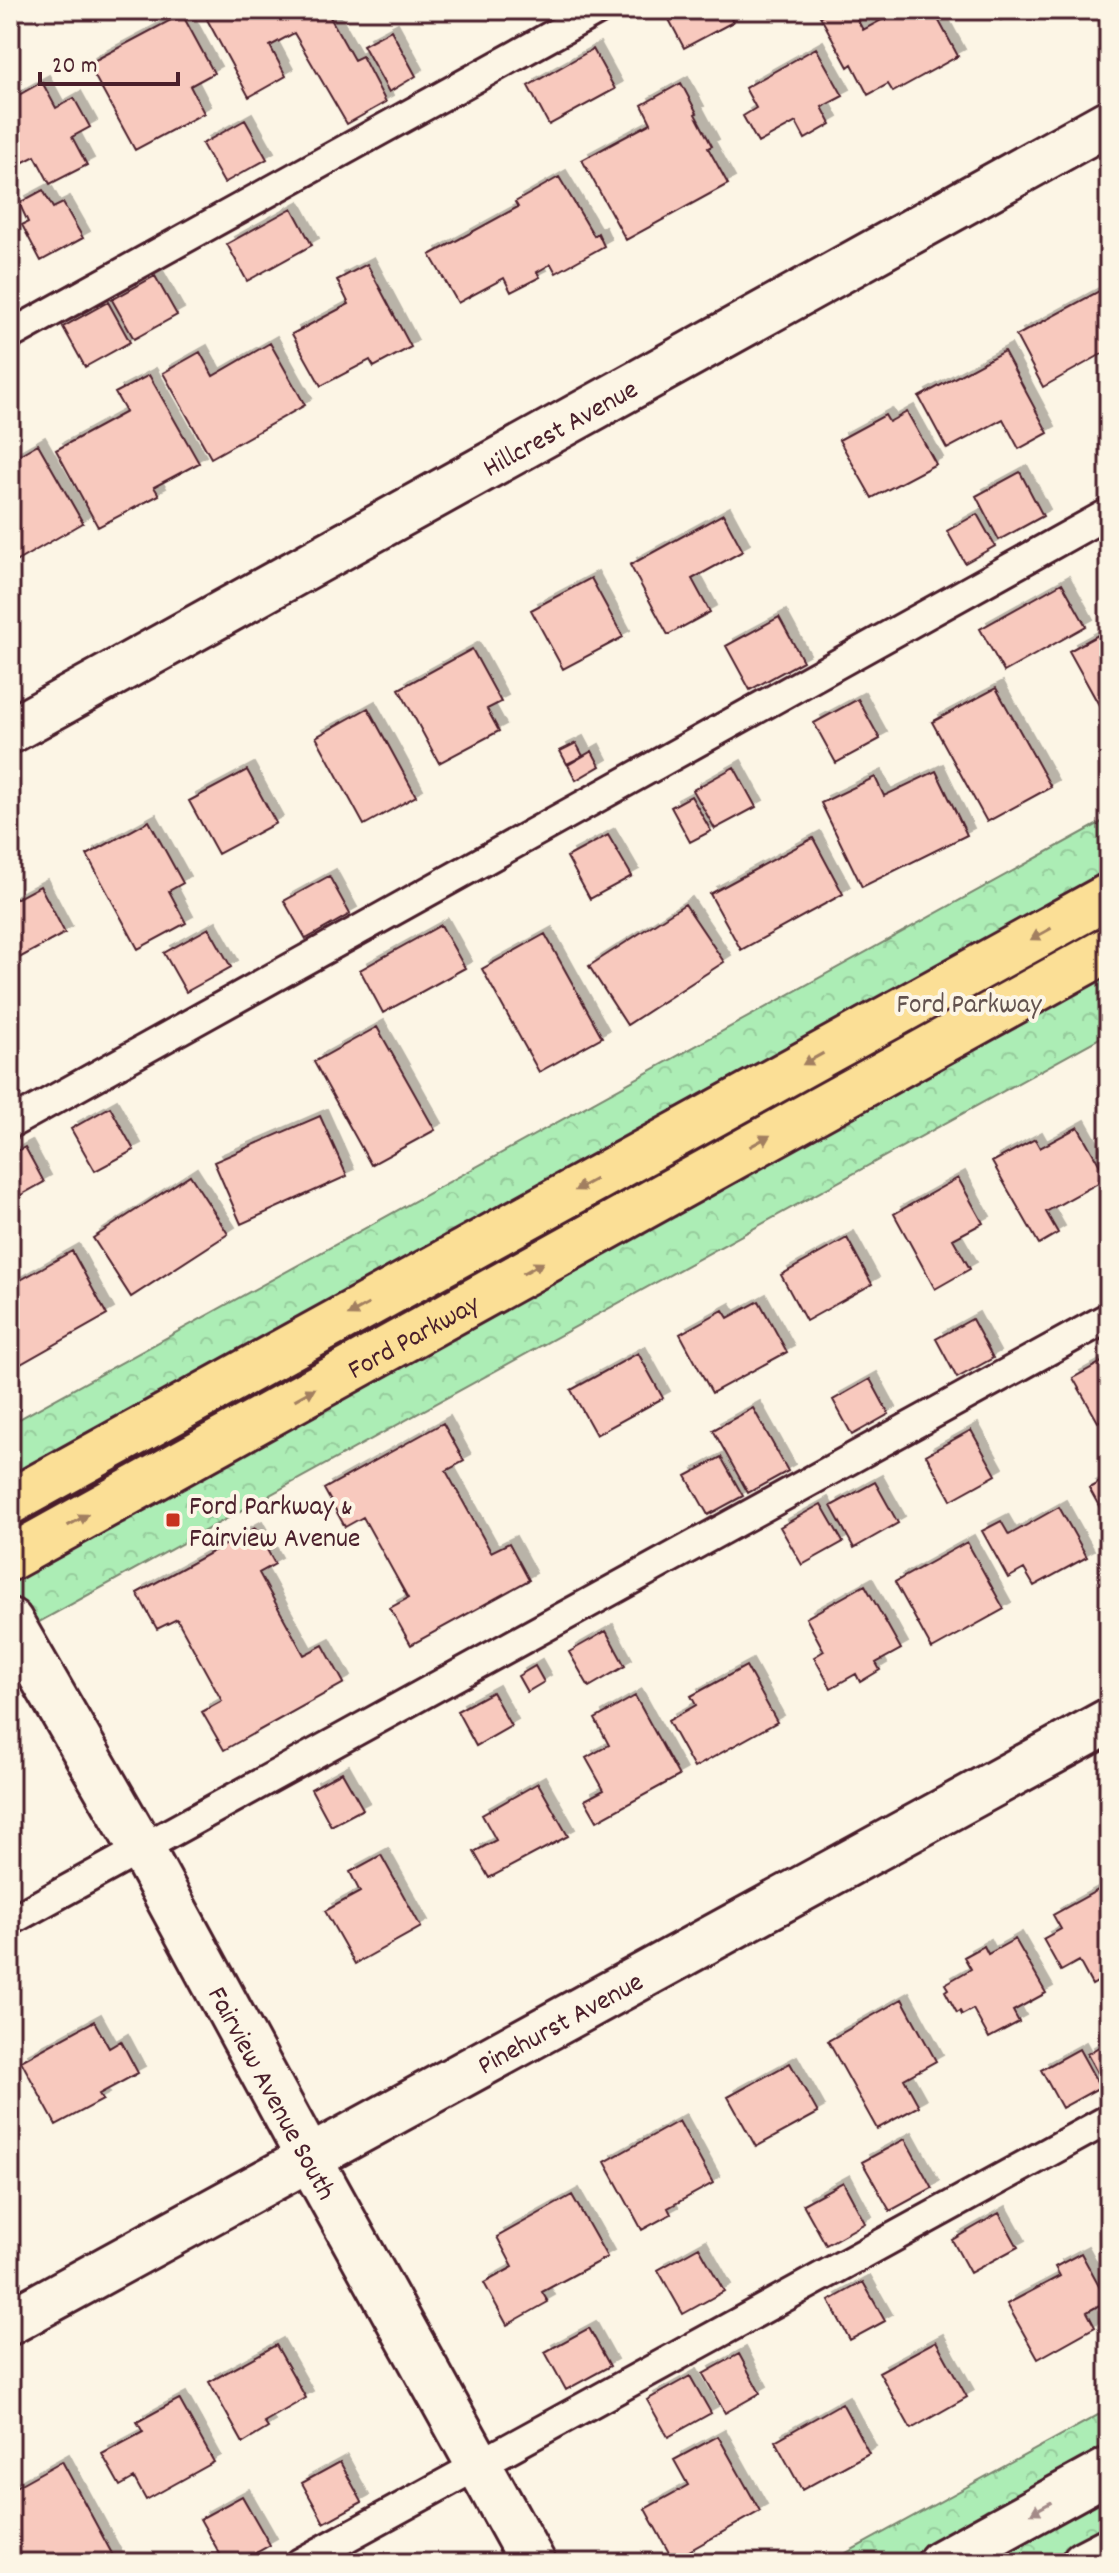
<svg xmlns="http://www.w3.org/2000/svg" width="1119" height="2573" viewBox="0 0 1119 2573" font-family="Dekko,sans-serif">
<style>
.forest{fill:url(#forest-crowns);stroke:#7b8670;stroke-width:2}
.building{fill:#f8c9be;stroke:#4a1f2b;stroke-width:2;filter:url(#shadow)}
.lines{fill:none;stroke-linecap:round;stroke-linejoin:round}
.service-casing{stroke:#4a1f2b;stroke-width:34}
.minor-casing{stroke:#4a1f2b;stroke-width:50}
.tertiary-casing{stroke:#4a1f2b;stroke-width:50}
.primary-casing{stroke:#4a1f2b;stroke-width:50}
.service{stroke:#fcf5e5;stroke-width:28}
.minor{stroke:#fcf5e5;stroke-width:44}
.tertiary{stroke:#fcf5e5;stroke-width:44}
.primary{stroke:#fbdf96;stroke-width:44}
.oneway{fill:#a27f60}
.oneway2{fill:#a38a88}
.poi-dot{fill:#c8321e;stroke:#fcf5e5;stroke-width:3}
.labels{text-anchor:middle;stroke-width:8;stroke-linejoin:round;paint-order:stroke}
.street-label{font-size:28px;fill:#4a1f2b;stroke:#fcf5e5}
.park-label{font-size:28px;fill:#62524e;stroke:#fcf5e5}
.poi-label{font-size:28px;fill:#4a1f2b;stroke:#fcf5e5;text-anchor:start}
</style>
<defs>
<pattern id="forest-crowns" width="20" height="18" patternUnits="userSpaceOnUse" patternTransform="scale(2)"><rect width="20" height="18" fill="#acedb5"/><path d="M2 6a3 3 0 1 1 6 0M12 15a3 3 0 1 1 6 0" fill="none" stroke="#96cb9c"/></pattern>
<filter id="shadow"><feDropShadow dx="7" dy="-7" stdDeviation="0" flood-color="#0004"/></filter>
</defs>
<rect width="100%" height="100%" fill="#fcf5e5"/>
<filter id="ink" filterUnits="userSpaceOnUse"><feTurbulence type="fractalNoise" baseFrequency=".0125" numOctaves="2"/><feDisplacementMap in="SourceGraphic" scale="16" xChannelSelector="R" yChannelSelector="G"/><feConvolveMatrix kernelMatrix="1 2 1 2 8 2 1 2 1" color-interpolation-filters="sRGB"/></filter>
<g filter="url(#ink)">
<path class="forest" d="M 1109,818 L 1109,1033 L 10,1638 L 10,1424 Z
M 1109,2409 L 1109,2563 L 828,2563 Z"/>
<path class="building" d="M 206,10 L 326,10 L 354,60 L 362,56 L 386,102 L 347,124 L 294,33 L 270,46 L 286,76 L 249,97 L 203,12 Z
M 664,10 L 726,10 L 733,22 L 684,48 Z
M 832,10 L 852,10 L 863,30 L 900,10 L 933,10 L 958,56 L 893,92 L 888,84 L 868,95 L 852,64 L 848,67 L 820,16 Z
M 995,10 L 1020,10 L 1001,20 Z
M 182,14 L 214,73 L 190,86 L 204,113 L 135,150 L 88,64 Z
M 391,30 L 416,76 L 389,92 L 363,45 Z
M 816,48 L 843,96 L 822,107 L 831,124 L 805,139 L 796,122 L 758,143 L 743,116 L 756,108 L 745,88 Z
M 593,49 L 615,89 L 549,125 L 528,86 Z
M 42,82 L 56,108 L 74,98 L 90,127 L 72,137 L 87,165 L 50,184 L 35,156 L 10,169 L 10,100 Z
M 681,83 L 697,113 L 695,114 L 712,146 L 708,148 L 728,184 L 626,240 L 582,160 L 651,123 L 642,105 Z
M 245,120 L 267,159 L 224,183 L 202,144 Z
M 559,177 L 594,236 L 598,233 L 604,246 L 556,273 L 551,264 L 537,272 L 540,277 L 511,292 L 504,278 L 458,303 L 430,255 L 518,207 L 515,202 Z
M 43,190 L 53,208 L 63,203 L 83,238 L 41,261 L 22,225 L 28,222 L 19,203 Z
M 292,208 L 312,245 L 247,281 L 227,244 Z
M 367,264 L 411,347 L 374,367 L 370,360 L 321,386 L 292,334 L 349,304 L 337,280 Z
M 155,276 L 177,315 L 134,339 L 112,300 Z
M 1101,290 L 1109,305 L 1109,350 L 1043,387 L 1016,336 Z
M 108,302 L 130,342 L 85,367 L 63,327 Z
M 270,343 L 305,405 L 211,458 L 163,373 L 200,352 L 213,376 Z
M 1004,351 L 1048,433 L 1019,449 L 1003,419 L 947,449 L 919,397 Z
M 149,375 L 199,463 L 154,487 L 159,495 L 98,527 L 56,450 L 126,412 L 115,393 Z
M 907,412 L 936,464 L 872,498 L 839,440 L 885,415 L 889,422 Z
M 38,444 L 83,523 L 10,565 L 10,460 Z
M 1020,472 L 1043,516 L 999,540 L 976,496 Z
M 723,514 L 743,551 L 692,579 L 710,612 L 668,635 L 630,565 Z
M 977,514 L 995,546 L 965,563 L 947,531 Z
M 591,578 L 623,637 L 563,669 L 531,610 Z
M 1062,583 L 1086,626 L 1004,672 L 980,629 Z
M 779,617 L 803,661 L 750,690 L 726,646 Z
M 1109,629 L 1109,711 L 1104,714 L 1069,651 Z
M 472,649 L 501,702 L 487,709 L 499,731 L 439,763 L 399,689 Z
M 996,688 L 1051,787 L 987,822 L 932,722 Z
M 858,699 L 880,739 L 836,763 L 814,723 Z
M 368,708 L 416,796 L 364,825 L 316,737 Z
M 576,743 L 583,756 L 567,764 L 560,751 Z
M 592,751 L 600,766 L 576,780 L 568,765 Z
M 734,767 L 756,807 L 715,829 L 693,790 Z
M 247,770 L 276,823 L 218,854 L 189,801 Z
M 936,771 L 967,835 L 862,887 L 821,803 L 875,777 L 884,796 Z
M 691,796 L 711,831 L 690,842 L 671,807 Z
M 149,821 L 183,883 L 169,891 L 186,923 L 138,949 L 87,855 Z
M 608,835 L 632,876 L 590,899 L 567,857 Z
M 813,838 L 843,894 L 741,950 L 710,894 Z
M 329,876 L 350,914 L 306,939 L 284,901 Z
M 40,886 L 65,933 L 10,963 L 10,902 Z
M 685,904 L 724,962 L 627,1025 L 589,966 Z
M 441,925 L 465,968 L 383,1013 L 360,970 Z
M 209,928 L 231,967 L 186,992 L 164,953 Z
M 545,934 L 602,1037 L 539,1072 L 482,969 Z
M 377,1027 L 435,1130 L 371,1165 L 314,1062 Z
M 110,1107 L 134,1150 L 95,1171 L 71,1129 Z
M 320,1116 L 347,1176 L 241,1224 L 214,1162 Z
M 1078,1127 L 1107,1178 L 1046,1212 L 1058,1233 L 1039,1244 L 992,1162 L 1035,1139 L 1040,1148 Z
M 25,1147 L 44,1182 L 10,1201 L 10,1155 Z
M 190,1175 L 228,1234 L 131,1297 L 93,1238 Z
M 958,1178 L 983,1223 L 953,1239 L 970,1269 L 935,1289 L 894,1214 Z
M 847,1238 L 872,1284 L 806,1321 L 781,1275 Z
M 72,1251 L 107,1315 L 10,1370 L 10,1286 Z
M 759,1301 L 787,1352 L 712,1393 L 680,1334 L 723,1310 L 728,1318 Z
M 972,1319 L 993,1358 L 957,1378 L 936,1339 Z
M 638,1353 L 663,1398 L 596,1435 L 571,1390 Z
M 1109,1358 L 1109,1416 L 1098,1422 L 1073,1378 Z
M 870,1379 L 889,1414 L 852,1435 L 833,1400 Z
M 753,1408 L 788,1471 L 748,1493 L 713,1430 Z
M 443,1423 L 464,1461 L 446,1471 L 491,1552 L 509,1543 L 529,1580 L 411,1645 L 390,1608 L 408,1598 L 363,1517 L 345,1527 L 324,1489 Z
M 971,1430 L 996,1475 L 951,1500 L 926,1455 Z
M 721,1457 L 743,1496 L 708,1515 L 686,1476 Z
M 1109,1477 L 1109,1524 L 1089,1488 Z
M 875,1482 L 898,1523 L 854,1548 L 831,1506 Z
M 821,1504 L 843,1542 L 802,1565 L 780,1527 Z
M 1059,1507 L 1087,1557 L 1034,1586 L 1024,1569 L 1008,1578 L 982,1531 L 1001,1521 L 1009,1535 Z
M 255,1528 L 275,1564 L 259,1573 L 304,1655 L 323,1645 L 344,1683 L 224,1750 L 202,1712 L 222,1701 L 177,1619 L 157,1629 L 137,1593 Z
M 967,1542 L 1004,1609 L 932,1649 L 895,1582 Z
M 865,1585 L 901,1649 L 876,1663 L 880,1670 L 860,1682 L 856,1674 L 831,1688 L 814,1657 L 824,1651 L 806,1618 Z
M 606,1631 L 625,1666 L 589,1687 L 569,1652 Z
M 535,1666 L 544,1682 L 527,1692 L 518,1676 Z
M 746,1666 L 777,1722 L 694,1768 L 668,1721 L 696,1705 L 691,1696 Z
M 492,1692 L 511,1726 L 476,1746 L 457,1711 Z
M 635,1696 L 679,1776 L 597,1821 L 585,1800 L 604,1790 L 586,1758 L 609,1745 L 595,1719 Z
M 342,1772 L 363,1809 L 331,1826 L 311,1789 Z
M 538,1783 L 568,1836 L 489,1878 L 474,1852 L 496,1840 L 482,1815 Z
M 381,1855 L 421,1927 L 355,1964 L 325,1911 L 360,1892 L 350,1872 Z
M 1109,1884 L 1109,1975 L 1092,1985 L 1079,1961 L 1061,1971 L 1043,1939 L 1061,1929 L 1053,1915 Z
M 1015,1939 L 1046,1993 L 1013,2011 L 1019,2022 L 989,2038 L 973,2009 L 962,2015 L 960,2011 L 957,2013 L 945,1991 L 948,1989 L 945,1984 L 971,1969 L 964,1957 L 984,1946 L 988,1954 Z
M 902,1999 L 936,2061 L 904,2079 L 919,2106 L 877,2129 L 828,2041 Z
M 94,2021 L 109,2048 L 121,2041 L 138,2073 L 99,2094 L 103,2100 L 56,2125 L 21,2061 Z
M 1109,2041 L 1109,2090 L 1107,2091 L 1087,2054 Z
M 1079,2049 L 1100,2087 L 1062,2108 L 1041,2070 Z
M 790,2063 L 818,2113 L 756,2147 L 728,2097 Z
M 679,2121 L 713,2183 L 668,2208 L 671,2214 L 642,2230 L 605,2162 Z
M 905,2139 L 932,2188 L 890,2211 L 862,2162 Z
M 843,2182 L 865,2223 L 826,2245 L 803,2204 Z
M 572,2195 L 607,2257 L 542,2292 L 548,2302 L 507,2325 L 484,2283 L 513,2267 L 497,2237 Z
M 1109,2211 L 1109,2238 L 1098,2218 Z
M 999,2213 L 1018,2247 L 970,2273 L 952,2240 Z
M 699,2247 L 724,2291 L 683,2314 L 658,2270 Z
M 1081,2253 L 1107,2301 L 1087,2312 L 1095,2327 L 1038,2359 L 1007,2304 L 1060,2276 L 1055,2267 Z
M 863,2282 L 885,2321 L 850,2340 L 829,2301 Z
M 589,2328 L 610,2366 L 566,2390 L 545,2352 Z
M 936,2341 L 967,2397 L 911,2429 L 879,2372 Z
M 276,2345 L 306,2398 L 264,2422 L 268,2428 L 243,2443 L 209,2382 Z
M 739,2354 L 760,2393 L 725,2413 L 703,2374 Z
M 690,2376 L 711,2413 L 668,2437 L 647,2400 Z
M 179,2399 L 214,2462 L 146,2500 L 134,2478 L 120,2486 L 102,2454 L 143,2432 L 137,2422 Z
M 842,2403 L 869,2453 L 802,2490 L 775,2441 Z
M 718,2436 L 760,2511 L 673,2560 L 645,2509 L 688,2485 L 674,2460 Z
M 62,2461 L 117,2563 L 47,2563 L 46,2560 L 41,2563 L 22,2563 L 10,2541 L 10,2490 Z
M 340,2462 L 362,2502 L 324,2523 L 302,2483 Z
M 242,2496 L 270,2545 L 238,2563 L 225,2563 L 200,2519 Z"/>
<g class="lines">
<g class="service-casing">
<path id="service" d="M 10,335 L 598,10
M 10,1124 L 1109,513
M 10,1921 L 1109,1317
M 300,2563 L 1109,2119"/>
</g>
<g class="minor-casing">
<g id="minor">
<path id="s1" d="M 10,731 L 1109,122"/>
<path id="s2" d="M 10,2322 L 1109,1721"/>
</g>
</g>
<g class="tertiary-casing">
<g id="tertiary">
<path id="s3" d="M 10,1621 L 141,1848 L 309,2158 L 533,2563"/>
<path d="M 940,2563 L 1109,2470"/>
<path d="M 1084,2563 L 1109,2550"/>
</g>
</g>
<g class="primary-casing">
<g id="primary">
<path d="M 10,1502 L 1109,896"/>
<path id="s4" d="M 10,1558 L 1109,949"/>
</g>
</g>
<use href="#service" class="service"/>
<use href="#minor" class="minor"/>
<use href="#tertiary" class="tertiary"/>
<use href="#primary" class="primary"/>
</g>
<defs><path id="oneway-solid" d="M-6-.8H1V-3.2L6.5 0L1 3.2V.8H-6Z" transform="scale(2)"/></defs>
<g class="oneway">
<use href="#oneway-solid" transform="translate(1041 934) rotate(151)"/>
<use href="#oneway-solid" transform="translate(813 1059) rotate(151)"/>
<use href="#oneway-solid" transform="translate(760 1141) rotate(-29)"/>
<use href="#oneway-solid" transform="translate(585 1185) rotate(151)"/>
<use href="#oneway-solid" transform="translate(533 1268) rotate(-29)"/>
<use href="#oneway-solid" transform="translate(358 1310) rotate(151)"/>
<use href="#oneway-solid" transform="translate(305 1394) rotate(-29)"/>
<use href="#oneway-solid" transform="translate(78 1520) rotate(-29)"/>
</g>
<use class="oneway2" href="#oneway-solid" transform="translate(1041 2508) rotate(151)"/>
</g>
<rect class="poi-dot" x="165" y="1512" width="16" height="16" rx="4"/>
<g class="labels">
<g class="street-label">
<text dy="10" stroke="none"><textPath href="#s1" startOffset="628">Hillcrest Avenue</textPath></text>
<text dy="10" stroke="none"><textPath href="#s4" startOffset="460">Ford Parkway</textPath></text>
<text dy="10" stroke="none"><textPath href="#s2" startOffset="626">Pinehurst Avenue</textPath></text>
<text dy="10" stroke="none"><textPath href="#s3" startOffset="540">Fairview Avenue South</textPath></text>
</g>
<g class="park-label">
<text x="969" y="1012">Ford Parkway</text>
</g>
<g class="poi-label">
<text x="189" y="1514">Ford Parkway &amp;<tspan x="189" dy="32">Fairview Avenue</tspan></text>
</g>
</g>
<rect width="1119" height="2573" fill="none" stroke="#fcf5e5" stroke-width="40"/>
<rect x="20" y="20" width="1079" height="2533" fill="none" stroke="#4a1f2b" stroke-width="3" filter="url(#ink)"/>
<path d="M40 72v12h138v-12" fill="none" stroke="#4a1f2b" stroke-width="4"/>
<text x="52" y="72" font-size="24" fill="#4a1f2b" stroke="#fcf5e5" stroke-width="6" paint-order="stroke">20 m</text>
</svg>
